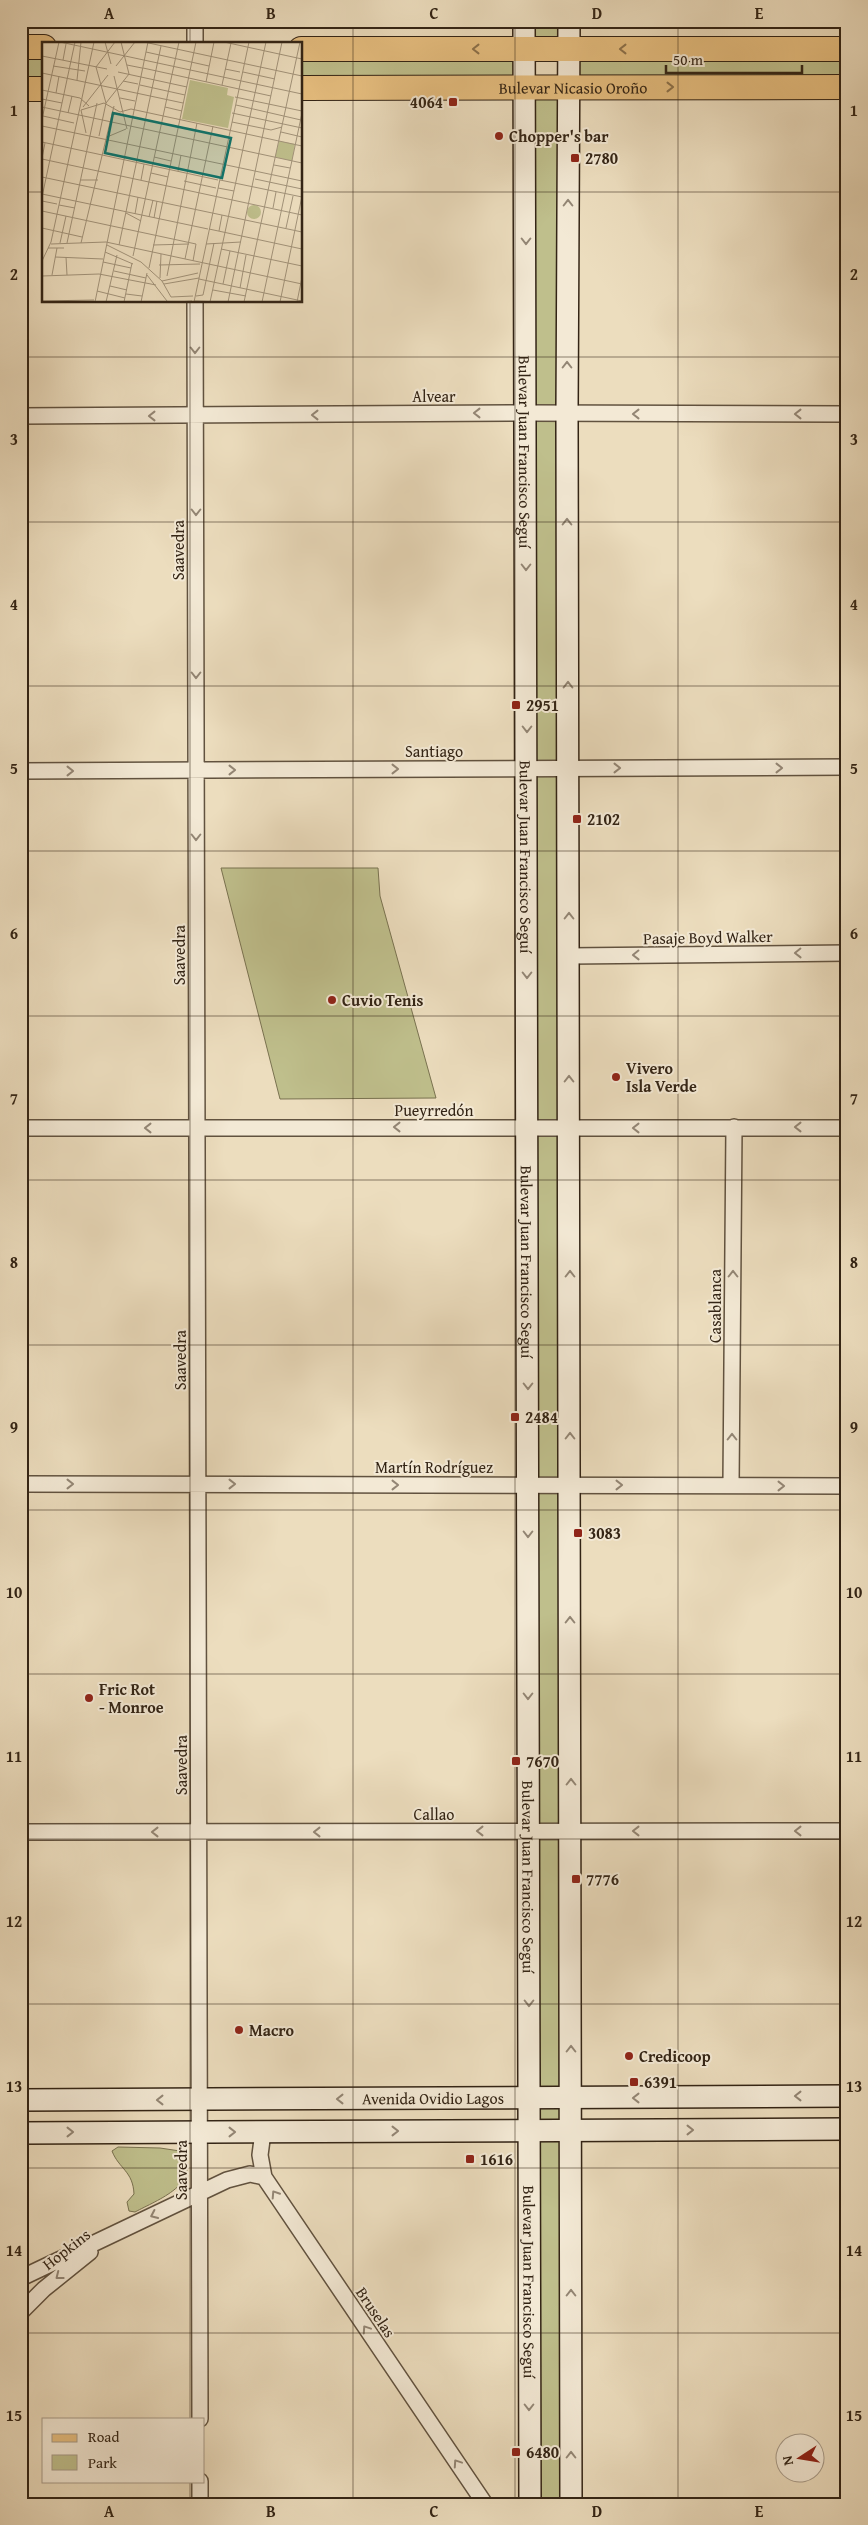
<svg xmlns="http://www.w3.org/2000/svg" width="868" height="2525" viewBox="0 0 868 2525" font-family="'Gentium Book Plus',serif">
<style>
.green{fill:#bfbf8c;stroke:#797250;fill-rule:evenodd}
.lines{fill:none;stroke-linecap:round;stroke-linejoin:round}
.minor-casing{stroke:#61523f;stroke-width:18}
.secondary-casing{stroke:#332415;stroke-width:24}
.primary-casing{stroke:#332415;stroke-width:26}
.minor{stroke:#f3e9d5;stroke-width:15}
.secondary{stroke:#f3e9d5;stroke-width:21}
.primary{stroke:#e6be7f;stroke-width:24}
.oneway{stroke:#8c714a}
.oneway2{stroke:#938675}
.grid{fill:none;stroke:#332415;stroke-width:1;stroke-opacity:0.55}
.poi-dot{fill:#8f2418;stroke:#f3e9d5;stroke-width:2}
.labels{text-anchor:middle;stroke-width:4;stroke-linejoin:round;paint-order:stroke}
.street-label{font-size:16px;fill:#332415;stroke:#f3e9d5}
.poi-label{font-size:16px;font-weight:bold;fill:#332415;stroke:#f3e9d5;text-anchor:start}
.inset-road{fill:none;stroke:#a2937a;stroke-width:1}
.view{fill:#0f766e;fill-opacity:0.15;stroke:#0f766e;stroke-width:2.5}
.inset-edge{fill:none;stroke:#332415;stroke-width:2.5}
.neatline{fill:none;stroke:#332415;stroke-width:2}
.grid-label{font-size:16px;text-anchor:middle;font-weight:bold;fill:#332415}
</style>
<rect width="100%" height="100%" fill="#ecddbe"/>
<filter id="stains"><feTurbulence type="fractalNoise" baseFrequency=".004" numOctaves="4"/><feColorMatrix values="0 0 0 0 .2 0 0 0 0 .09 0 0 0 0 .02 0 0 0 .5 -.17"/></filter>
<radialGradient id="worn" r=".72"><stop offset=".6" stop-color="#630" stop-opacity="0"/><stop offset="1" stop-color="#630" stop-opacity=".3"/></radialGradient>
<path class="green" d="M 524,21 L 569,21 L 569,49 L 847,49 L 847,87 L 569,87 L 571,2504 L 530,2504 L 526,88 L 301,88 L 301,49 L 524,49 ZM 525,49 L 569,50 L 568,87 L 526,88 Z
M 21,47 L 44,47 L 44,89 L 21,89 Z
M 221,868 L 378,868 L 380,896 L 436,1098 L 280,1099 Z
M 118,2147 L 160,2148 L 180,2151 C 205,2183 157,2200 135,2212 L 129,2211 L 127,2202 L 134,2194 C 133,2171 119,2169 112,2151 Z"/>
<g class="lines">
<g class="minor-casing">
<path id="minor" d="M 195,44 L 195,21
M 195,301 L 200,2419
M 21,416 L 526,413 L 847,414
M 21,771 L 847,767
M 569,956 L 847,953
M 21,1128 L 847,1128
M 21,1484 L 847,1486
M 731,1485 L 734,1127
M 21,1832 L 847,1831
M 263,2132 L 260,2155 L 264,2177 L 485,2504
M 21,2278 L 227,2180 L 250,2174 L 264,2177
M 21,2312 L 44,2289 L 90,2252
M 200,2481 L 200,2504"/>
</g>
<g class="secondary-casing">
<g id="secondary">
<path id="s1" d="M 524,21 L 530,2504"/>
<path d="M 569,21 L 567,414 L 571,2504"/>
<path id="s2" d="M 21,2100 L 847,2096"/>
<path d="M 21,2133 L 847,2129"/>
</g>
</g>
<g class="primary-casing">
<g id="primary">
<path d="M 21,47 L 44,47"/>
<path d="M 301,49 L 847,49"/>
<path id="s3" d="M 301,88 L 847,87"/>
<path d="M 21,89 L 44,89"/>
</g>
</g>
<use href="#minor" class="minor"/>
<use href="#secondary" class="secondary"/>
<use href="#primary" class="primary"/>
</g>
<defs><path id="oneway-chevron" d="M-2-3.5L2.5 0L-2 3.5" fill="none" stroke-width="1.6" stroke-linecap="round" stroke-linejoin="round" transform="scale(1.25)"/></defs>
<g class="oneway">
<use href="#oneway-chevron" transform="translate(476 49) rotate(180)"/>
<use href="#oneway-chevron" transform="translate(623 49) rotate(180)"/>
<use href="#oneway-chevron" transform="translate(670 87)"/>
</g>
<g class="oneway2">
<use href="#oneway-chevron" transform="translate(568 203) rotate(-90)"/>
<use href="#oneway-chevron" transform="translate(526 241) rotate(90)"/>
<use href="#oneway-chevron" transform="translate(195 350) rotate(90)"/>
<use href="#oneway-chevron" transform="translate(567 365) rotate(-90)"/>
<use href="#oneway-chevron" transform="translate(477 413) rotate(180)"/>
<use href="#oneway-chevron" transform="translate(636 414) rotate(-180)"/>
<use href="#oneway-chevron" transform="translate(798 414) rotate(-180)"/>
<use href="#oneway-chevron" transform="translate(315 415) rotate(180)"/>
<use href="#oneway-chevron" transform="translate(152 416) rotate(180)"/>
<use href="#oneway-chevron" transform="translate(196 512) rotate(90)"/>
<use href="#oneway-chevron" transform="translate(567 522) rotate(-90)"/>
<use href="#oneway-chevron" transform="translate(526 567) rotate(90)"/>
<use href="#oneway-chevron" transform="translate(196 675) rotate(90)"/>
<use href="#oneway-chevron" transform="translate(568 685) rotate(-90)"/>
<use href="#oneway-chevron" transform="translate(527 729) rotate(90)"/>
<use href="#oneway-chevron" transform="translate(617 768)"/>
<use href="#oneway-chevron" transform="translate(779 768)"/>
<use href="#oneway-chevron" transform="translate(395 769)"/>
<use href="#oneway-chevron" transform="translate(232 770)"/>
<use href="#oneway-chevron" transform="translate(70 771)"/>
<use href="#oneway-chevron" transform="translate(196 837) rotate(90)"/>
<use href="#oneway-chevron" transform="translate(569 916) rotate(-90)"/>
<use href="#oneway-chevron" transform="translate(798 953) rotate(179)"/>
<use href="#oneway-chevron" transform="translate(636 955) rotate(179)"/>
<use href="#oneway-chevron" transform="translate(527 975) rotate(90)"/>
<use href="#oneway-chevron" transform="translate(569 1079) rotate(-90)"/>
<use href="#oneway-chevron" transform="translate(397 1127) rotate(-180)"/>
<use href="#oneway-chevron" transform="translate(798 1127) rotate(-180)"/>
<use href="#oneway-chevron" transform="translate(148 1128) rotate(180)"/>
<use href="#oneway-chevron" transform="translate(636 1128) rotate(180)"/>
<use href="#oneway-chevron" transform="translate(570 1274) rotate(-90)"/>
<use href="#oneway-chevron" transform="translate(733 1274) rotate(-90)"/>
<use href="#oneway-chevron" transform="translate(528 1386) rotate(90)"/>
<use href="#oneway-chevron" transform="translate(570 1436) rotate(-90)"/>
<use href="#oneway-chevron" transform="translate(732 1437) rotate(-90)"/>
<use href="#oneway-chevron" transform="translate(70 1484)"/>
<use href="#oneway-chevron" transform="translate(232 1484)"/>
<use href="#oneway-chevron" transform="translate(395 1485)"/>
<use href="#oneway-chevron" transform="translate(619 1485)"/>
<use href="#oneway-chevron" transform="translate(781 1486)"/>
<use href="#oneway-chevron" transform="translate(528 1534) rotate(90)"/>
<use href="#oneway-chevron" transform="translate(570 1620) rotate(-90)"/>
<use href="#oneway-chevron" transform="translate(528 1696) rotate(90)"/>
<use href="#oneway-chevron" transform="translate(571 1782) rotate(-90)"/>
<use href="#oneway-chevron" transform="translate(480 1831) rotate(180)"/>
<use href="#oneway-chevron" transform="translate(636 1831) rotate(180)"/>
<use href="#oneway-chevron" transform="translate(798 1831) rotate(180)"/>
<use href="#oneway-chevron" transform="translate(155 1832) rotate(180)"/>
<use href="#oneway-chevron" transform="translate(317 1832) rotate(180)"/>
<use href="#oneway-chevron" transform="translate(529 2003) rotate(90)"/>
<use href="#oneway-chevron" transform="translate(571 2049) rotate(-90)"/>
<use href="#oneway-chevron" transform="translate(798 2096) rotate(180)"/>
<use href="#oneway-chevron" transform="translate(636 2098) rotate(180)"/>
<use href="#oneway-chevron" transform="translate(340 2099) rotate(180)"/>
<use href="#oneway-chevron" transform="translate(160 2100) rotate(180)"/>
<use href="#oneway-chevron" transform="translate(690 2130)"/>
<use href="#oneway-chevron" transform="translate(395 2131)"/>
<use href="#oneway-chevron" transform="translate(70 2132)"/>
<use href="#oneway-chevron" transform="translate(232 2132)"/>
<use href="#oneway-chevron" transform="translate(275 2194) rotate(-123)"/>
<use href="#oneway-chevron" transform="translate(154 2215) rotate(155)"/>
<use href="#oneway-chevron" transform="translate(59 2276) rotate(142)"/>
<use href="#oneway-chevron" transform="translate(571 2293) rotate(-90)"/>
<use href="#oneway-chevron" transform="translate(366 2329) rotate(-124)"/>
<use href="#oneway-chevron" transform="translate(529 2407) rotate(90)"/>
<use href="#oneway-chevron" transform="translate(571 2455) rotate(-90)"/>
<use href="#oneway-chevron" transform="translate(457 2463) rotate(-124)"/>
</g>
<path class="grid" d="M 190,21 L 190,44M 353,21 L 353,2504M 515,21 L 515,2504M 678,21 L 678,2504M 21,192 L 44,192M 301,192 L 847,192M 190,301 L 190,2419M 21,357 L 847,357M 21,522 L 847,522M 21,686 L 847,686M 21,851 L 847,851M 21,1016 L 847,1016M 21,1180 L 847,1180M 21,1345 L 847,1345M 21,1510 L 847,1510M 21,1674 L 847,1674M 21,1839 L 847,1839M 21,2004 L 847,2004M 21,2168 L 847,2168M 21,2333 L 847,2333M 190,2481 L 190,2504"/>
<g class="poi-dot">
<rect x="448" y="97" width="10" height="10" rx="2.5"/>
<circle cx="499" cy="136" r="5"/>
<rect x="570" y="153" width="10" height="10" rx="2.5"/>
<rect x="511" y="700" width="10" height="10" rx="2.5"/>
<rect x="572" y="814" width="10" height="10" rx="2.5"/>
<circle cx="332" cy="1000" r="5"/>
<circle cx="616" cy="1077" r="5"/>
<rect x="510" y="1412" width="10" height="10" rx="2.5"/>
<rect x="573" y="1528" width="10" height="10" rx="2.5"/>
<circle cx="89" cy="1698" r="5"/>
<rect x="511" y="1756" width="10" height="10" rx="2.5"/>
<rect x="571" y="1874" width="10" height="10" rx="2.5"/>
<circle cx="239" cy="2030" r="5"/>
<circle cx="629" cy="2056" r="5"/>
<rect x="629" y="2077" width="10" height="10" rx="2.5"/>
<rect x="465" y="2154" width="10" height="10" rx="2.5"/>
<rect x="511" y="2447" width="10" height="10" rx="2.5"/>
</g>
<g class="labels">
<g class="street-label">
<text dy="6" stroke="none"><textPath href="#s3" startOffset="272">Bulevar Nicasio Oroño</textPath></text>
<text x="434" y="402">Alvear</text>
<text dy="6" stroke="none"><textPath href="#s1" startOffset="431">Bulevar Juan Francisco Seguí</textPath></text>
<text transform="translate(178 550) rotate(-90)" y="6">Saavedra</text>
<text x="434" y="757">Santiago</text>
<text dy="6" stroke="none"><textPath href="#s1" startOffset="836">Bulevar Juan Francisco Seguí</textPath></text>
<text transform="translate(708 937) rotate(-1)" y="6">Pasaje Boyd Walker</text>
<text transform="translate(179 955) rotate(-90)" y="6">Saavedra</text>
<text x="434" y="1116">Pueyrredón</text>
<text dy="6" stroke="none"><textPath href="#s1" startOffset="1241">Bulevar Juan Francisco Seguí</textPath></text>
<text transform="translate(715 1306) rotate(-90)" y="6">Casablanca</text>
<text transform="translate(180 1360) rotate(-90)" y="6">Saavedra</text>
<text x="434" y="1473">Martín Rodríguez</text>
<text transform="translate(181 1765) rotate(-90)" y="6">Saavedra</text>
<text x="434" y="1820">Callao</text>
<text dy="6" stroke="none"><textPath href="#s1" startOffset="1856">Bulevar Juan Francisco Seguí</textPath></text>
<text dy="6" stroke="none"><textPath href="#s2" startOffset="412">Avenida Ovidio Lagos</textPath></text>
<text transform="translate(181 2170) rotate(-90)" y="6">Saavedra</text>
<text transform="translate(66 2249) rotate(-38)" y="6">Hopkins</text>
<text dy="6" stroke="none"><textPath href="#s1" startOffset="2261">Bulevar Juan Francisco Seguí</textPath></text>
<text transform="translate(376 2312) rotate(56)" y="6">Bruselas</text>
</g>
<g class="poi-label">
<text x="443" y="108" text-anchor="end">4064</text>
<text x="509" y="142">Chopper's bar</text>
<text x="585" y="164">2780</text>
<text x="526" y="711">2951</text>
<text x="587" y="825">2102</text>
<text x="342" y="1006">Cuvio Tenis</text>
<text x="626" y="1074">Vivero<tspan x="626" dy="18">Isla Verde</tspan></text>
<text x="525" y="1423">2484</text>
<text x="588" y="1539">3083</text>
<text x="99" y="1695">Fric Rot<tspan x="99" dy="18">- Monroe</tspan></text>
<text x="526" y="1767">7670</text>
<text x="586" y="1885">7776</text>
<text x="249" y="2036">Macro</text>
<text x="639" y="2062">Credicoop</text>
<text x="644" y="2088">6391</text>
<text x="480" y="2165">1616</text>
<text x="526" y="2458">6480</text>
</g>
</g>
<g transform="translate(42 42)">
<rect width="260" height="260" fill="#ecddbe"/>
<path d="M 148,38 L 186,46 L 185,53 L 192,55 L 186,86 L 140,77 ZM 237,99 L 253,102 L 250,119 L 233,115 ZM205 170a7 7 0 1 1 14 0a7 7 0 1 1-14 0Z" fill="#bfbf8c"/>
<path class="inset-road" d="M 18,0 L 260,52M 63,0 L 69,22M 102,0 L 260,34M 182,0 L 260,17M 104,10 L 167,24M 0,14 L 65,27M 21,18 L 24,2M 85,23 L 100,26M 11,24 L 43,29M 74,24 L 93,0M 101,26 L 229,54M 183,27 L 198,30M 76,30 L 145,45M 201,30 L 233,37M 0,31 L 141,61M 72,34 L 85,87M 35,38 L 39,0M 81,39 L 96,42M 164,40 L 172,0M 98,43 L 143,53M 180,43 L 189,1M 0,48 L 38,56 L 47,64M 14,51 L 17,34M 193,55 L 260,69M 78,56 L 93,59M 0,57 L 20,61M 64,61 L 87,32 L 79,0M 194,63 L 259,78M 0,65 L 260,121M 41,65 L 66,33M 123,65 L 140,69M 39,68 L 62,61 L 78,70M 39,68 L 44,91M 78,70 L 89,67 L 260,104M 26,71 L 30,54M 190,71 L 260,86M 1,74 L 32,81M 0,77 L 17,0M 190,80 L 229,88 L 240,85M 0,84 L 260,139M 239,90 L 260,95M 57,94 L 64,61 L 54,25 L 73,0M 65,95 L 84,87M 0,100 L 176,138M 112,115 L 129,119M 0,116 L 3,101M 0,117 L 260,173M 232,123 L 248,126M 136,129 L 139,113M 109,131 L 126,135M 0,135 L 260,190M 213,137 L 260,147M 39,138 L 56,138M 99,138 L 102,122M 178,138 L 260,155M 142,139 L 174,146M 176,146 L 192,149M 0,152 L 166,187M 0,155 L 33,0M 0,159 L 15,162M 17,163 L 33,166M 231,166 L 234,150M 0,169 L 154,202 L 151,219M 84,171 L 99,179M 93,172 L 96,155M 107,175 L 111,158M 112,176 L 115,159M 0,186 L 40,195M 244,186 L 251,154M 167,187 L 260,207M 177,189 L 180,173M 18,201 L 24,174M 25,201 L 55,61M 39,201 L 72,64M 9,202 L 64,200 L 260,242M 164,202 L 199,200M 65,203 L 99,220 L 120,239 L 129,255 L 151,254M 77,203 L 119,4M 111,203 L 147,202M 6,206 L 22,206M 179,207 L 260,224M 63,210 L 91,222M 91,214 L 137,0M 13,215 L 61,217M 24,215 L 25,233M 143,217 L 171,84M 0,219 L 9,200 L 52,0M 61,220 L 89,226M 117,223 L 158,222M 107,226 L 154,0M 72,229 L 104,236M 10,233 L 15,206M 105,233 L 125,259M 0,234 L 57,232 L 114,243M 125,234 L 155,81M 118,236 L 119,212M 157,237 L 260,259M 120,239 L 156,231M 122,242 L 157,236M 181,242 L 188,209M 68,244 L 85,248M 198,246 L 204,213M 171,248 L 204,254M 55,249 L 83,256M 84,252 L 100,254M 154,254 L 161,253 L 172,201M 0,259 L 52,258M 152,259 L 181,260M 53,260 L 106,0M 64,260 L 75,213M 82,260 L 90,221M 99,260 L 105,231M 135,260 L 150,259M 152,260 L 207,0M 168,260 L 224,0M 186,260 L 240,0M 202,260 L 258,0M 220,260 L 260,71M 238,260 L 260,154M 255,260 L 260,235"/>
<path class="view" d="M 71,71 L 189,96 L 180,136 L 63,111 Z"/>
<rect width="260" height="260" class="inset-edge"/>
</g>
<rect width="868" height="2525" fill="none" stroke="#ecddbe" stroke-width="55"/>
<rect x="42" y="2418" width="162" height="65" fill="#f3e9d5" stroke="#a69a88"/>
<rect x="52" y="2434" width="25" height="8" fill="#e6be7f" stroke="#a69a88"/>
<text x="88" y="2442" font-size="15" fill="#332415">Road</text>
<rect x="52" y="2455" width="25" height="15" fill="#bfbf8c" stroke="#a69a88"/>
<text x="88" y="2468" font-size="15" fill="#332415">Park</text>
<g transform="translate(800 2458) rotate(258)"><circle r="24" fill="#f3e9d5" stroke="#a69a88"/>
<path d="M0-4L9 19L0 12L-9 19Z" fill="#8f2418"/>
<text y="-8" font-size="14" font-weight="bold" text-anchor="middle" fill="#332415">N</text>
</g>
<path d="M666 65v8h136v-8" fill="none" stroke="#332415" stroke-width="2.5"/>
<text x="673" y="65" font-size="15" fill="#332415" stroke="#f3e9d5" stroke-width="4" paint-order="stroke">50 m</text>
<rect x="28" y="28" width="812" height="2470" class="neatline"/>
<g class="grid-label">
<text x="109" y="19">A</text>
<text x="271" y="19">B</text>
<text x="434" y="19">C</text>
<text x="597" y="19">D</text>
<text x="759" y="19">E</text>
<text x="14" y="116">1</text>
<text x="854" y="116">1</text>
<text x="14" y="280">2</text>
<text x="854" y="280">2</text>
<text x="14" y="445">3</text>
<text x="854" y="445">3</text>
<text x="14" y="610">4</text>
<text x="854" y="610">4</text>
<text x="14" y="774">5</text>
<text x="854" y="774">5</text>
<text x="14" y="939">6</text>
<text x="854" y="939">6</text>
<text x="14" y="1104">7</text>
<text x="854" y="1104">7</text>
<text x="14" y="1268">8</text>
<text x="854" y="1268">8</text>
<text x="14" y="1433">9</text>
<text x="854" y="1433">9</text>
<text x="14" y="1598">10</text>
<text x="854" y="1598">10</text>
<text x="14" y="1762">11</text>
<text x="854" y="1762">11</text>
<text x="14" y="1927">12</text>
<text x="854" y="1927">12</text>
<text x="14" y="2092">13</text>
<text x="854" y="2092">13</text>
<text x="14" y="2256">14</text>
<text x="854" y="2256">14</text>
<text x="14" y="2421">15</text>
<text x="854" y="2421">15</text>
<text x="109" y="2517">A</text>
<text x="271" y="2517">B</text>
<text x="434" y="2517">C</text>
<text x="597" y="2517">D</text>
<text x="759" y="2517">E</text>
</g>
<rect width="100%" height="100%" filter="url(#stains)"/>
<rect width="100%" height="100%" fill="url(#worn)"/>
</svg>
